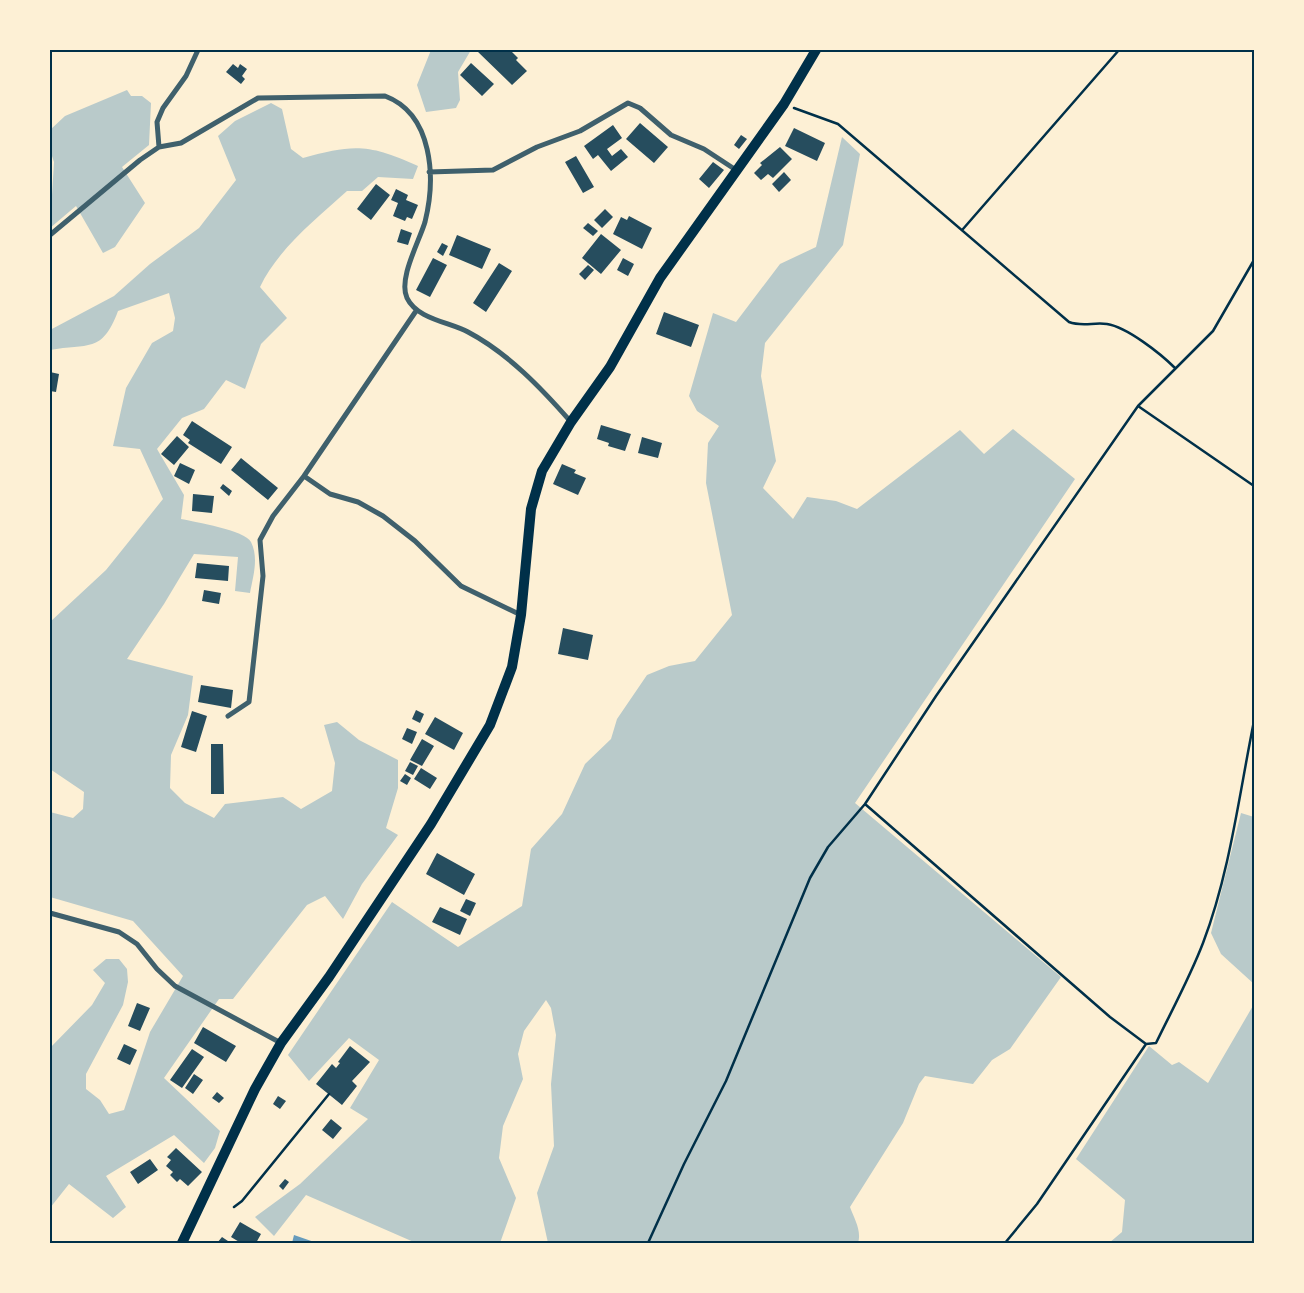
<svg xmlns="http://www.w3.org/2000/svg" width="1304" height="1293" viewBox="0 0 1304 1293" font-family="Montserrat,sans-serif">
<style>
.green{fill:#b9caca}
.water{fill:#669bbc}
.building{fill:#264d5e}
.lines{fill:none;stroke-linecap:round;stroke-linejoin:round}
.path{stroke:#003049;stroke-width:2.5}
.minor{stroke:#3f606c;stroke-width:5}
.secondary{stroke:#003049;stroke-width:10}
.neatline{fill:none;stroke:#003049;stroke-width:2}
</style>
<rect width="100%" height="100%" fill="#fdf0d5"/>
<path class="green" d="M 431,50 L 471,50 L 458,72 L 460,100 L 456,108 L 426,112 L 417,85 Z
M 127,90 L 131,96 L 142,96 L 151,103 L 149,145 L 122,167 L 145,203 L 115,247 L 103,253 L 76,206 L 50,228 L 54,162 L 50,150 L 50,130 L 65,116 Z
M 271,103 L 282,109 L 291,149 L 303,158 C 354,144 369,144 418,166 L 413,179 L 378,177 L 362,191 L 347,191 C 316,219 278,249 260,287 L 287,318 L 261,344 L 245,389 L 226,380 L 204,409 L 182,418 L 157,449 L 184,495 L 181,519 C 195,522 245,530 251,542 C 259,558 253,577 250,593 L 235,591 L 238,557 L 194,554 L 164,604 L 127,659 L 193,676 L 188,715 L 171,755 L 170,788 L 185,803 L 214,818 L 225,804 L 283,797 L 301,809 L 332,791 L 335,763 L 324,725 L 337,722 L 359,740 L 398,760 L 398,788 L 386,828 L 398,835 L 362,884 L 343,919 L 325,896 L 307,905 L 233,999 L 219,999 L 164,1078 L 220,1131 L 215,1148 L 204,1163 L 174,1135 L 106,1176 L 126,1207 L 113,1218 L 69,1184 L 50,1208 L 50,1048 L 92,1005 L 105,983 L 93,970 L 106,959 L 119,959 L 127,969 L 128,982 L 123,1005 L 86,1074 L 86,1089 L 100,1100 L 109,1114 L 124,1110 L 150,1032 L 183,976 L 133,921 L 50,897 L 50,812 L 73,818 L 83,809 L 84,792 L 50,769 L 50,622 L 106,570 L 163,499 L 140,449 L 113,446 L 126,388 L 152,343 L 173,331 L 175,318 L 169,293 L 118,311 C 102,354 88,343 50,350 L 50,330 L 114,296 L 150,264 L 199,228 L 236,180 L 218,136 L 235,121 Z
M 842,137 L 860,154 L 843,245 L 765,343 L 761,376 L 776,461 L 763,488 L 793,519 L 807,497 L 836,501 L 857,509 L 960,430 L 984,454 L 1013,429 L 1075,479 L 855,803 L 1061,977 L 1010,1049 L 992,1060 L 973,1084 L 925,1076 L 919,1084 L 903,1123 L 850,1207 C 854,1218 862,1231 858,1243 L 548,1243 L 537,1193 L 554,1146 L 551,1084 L 556,1035 L 551,1008 L 546,1000 L 524,1031 L 518,1054 L 523,1079 L 503,1126 L 499,1158 L 516,1198 L 500,1243 L 416,1243 L 306,1195 L 274,1236 L 255,1217 L 300,1184 L 368,1119 L 350,1108 L 379,1060 L 349,1038 L 309,1081 L 288,1055 L 392,902 L 458,947 L 522,906 L 531,849 L 562,814 L 585,764 L 611,739 L 617,719 L 647,675 L 669,666 L 695,661 L 732,615 L 706,483 L 708,443 L 719,426 L 697,411 L 689,396 L 713,313 L 736,322 L 780,264 L 816,247 Z
M 1241,813 L 1254,817 L 1254,984 L 1221,954 L 1211,933 Z
M 1254,1004 L 1254,1243 L 1109,1243 L 1122,1232 L 1125,1200 L 1076,1159 L 1149,1046 L 1172,1065 L 1179,1062 L 1208,1083 Z"/>
<path class="water" d="M 294,1235 L 317,1243 L 292,1243 Z"/>
<path class="building" d="M 476,50 L 510,50 L 518,58 L 516,60 L 527,71 L 512,85 Z
M 471,63 L 494,84 L 482,96 L 460,75 Z
M 233,64 L 238,68 L 240,64 L 247,69 L 242,76 L 245,79 L 241,84 L 226,72 Z
M 640,123 L 668,147 L 654,163 L 626,139 Z
M 613,125 L 622,138 L 607,149 L 612,156 L 621,149 L 628,157 L 611,171 L 598,155 L 593,159 L 584,146 Z
M 794,128 L 825,143 L 817,161 L 785,146 Z
M 741,135 L 747,139 L 739,149 L 734,145 Z
M 780,147 L 792,159 L 773,178 L 768,174 L 761,180 L 754,173 L 762,165 L 760,163 Z
M 576,156 L 594,187 L 583,193 L 565,162 Z
M 713,162 L 724,170 L 709,188 L 699,179 Z
M 784,172 L 791,180 L 779,192 L 772,184 Z
M 376,184 L 390,195 L 371,220 L 357,209 Z
M 396,189 L 408,195 L 406,200 L 418,205 L 412,219 L 407,217 L 405,221 L 393,216 L 398,203 L 391,200 Z
M 605,209 L 613,217 L 602,228 L 594,220 Z
M 629,216 L 652,228 L 642,249 L 613,234 L 621,217 L 627,220 Z
M 588,223 L 598,231 L 593,236 L 583,228 Z
M 401,229 L 412,233 L 408,245 L 397,242 Z
M 601,234 L 621,250 L 601,274 L 582,258 Z
M 457,235 L 491,249 L 482,269 L 449,255 Z
M 442,243 L 448,246 L 443,256 L 437,252 Z
M 433,258 L 447,265 L 430,297 L 416,290 Z
M 623,258 L 634,264 L 628,276 L 617,270 Z
M 499,263 L 512,271 L 486,312 L 473,303 Z
M 588,265 L 594,270 L 585,280 L 579,274 Z
M 664,312 L 699,325 L 691,347 L 656,334 Z
M 50,372 L 59,374 L 56,392 L 50,391 Z
M 192,421 L 232,447 L 221,464 L 188,443 L 190,440 L 183,435 Z
M 601,425 L 631,434 L 625,451 L 608,446 L 609,443 L 597,439 Z
M 177,436 L 189,447 L 174,465 L 161,454 Z
M 642,437 L 662,443 L 658,458 L 638,453 Z
M 241,458 L 278,488 L 268,500 L 231,470 Z
M 180,463 L 195,470 L 189,484 L 174,476 Z
M 562,464 L 576,470 L 574,473 L 586,478 L 578,495 L 553,484 Z
M 223,484 L 232,491 L 229,496 L 220,488 Z
M 193,494 L 214,496 L 212,513 L 192,511 Z
M 197,563 L 229,566 L 228,581 L 195,578 Z
M 204,590 L 221,593 L 219,604 L 202,601 Z
M 563,628 L 593,635 L 588,660 L 558,654 Z
M 201,685 L 233,690 L 231,708 L 198,702 Z
M 416,710 L 424,714 L 420,723 L 412,719 Z
M 192,711 L 207,716 L 196,752 L 181,747 Z
M 435,717 L 463,733 L 454,750 L 425,734 Z
M 407,728 L 417,732 L 412,744 L 402,739 Z
M 422,739 L 434,746 L 422,766 L 410,760 Z
M 211,744 L 223,744 L 224,794 L 211,794 Z
M 410,762 L 418,766 L 413,775 L 405,771 Z
M 421,768 L 437,778 L 430,789 L 414,779 Z
M 405,774 L 411,778 L 407,785 L 400,781 Z
M 437,853 L 475,874 L 464,895 L 426,874 Z
M 466,899 L 476,903 L 470,916 L 460,911 Z
M 440,907 L 467,919 L 460,935 L 432,922 Z
M 137,1003 L 150,1008 L 140,1031 L 128,1026 Z
M 203,1027 L 236,1046 L 226,1062 L 194,1043 Z
M 124,1044 L 137,1050 L 130,1065 L 117,1059 Z
M 350,1046 L 370,1062 L 352,1081 L 357,1086 L 342,1105 L 316,1084 L 332,1064 L 336,1068 L 340,1063 L 338,1062 Z
M 192,1049 L 204,1057 L 182,1088 L 170,1080 Z
M 194,1074 L 203,1080 L 193,1094 L 185,1088 Z
M 217,1092 L 224,1098 L 219,1103 L 212,1098 Z
M 278,1096 L 286,1101 L 280,1109 L 273,1104 Z
M 331,1119 L 342,1128 L 333,1139 L 322,1130 Z
M 176,1148 L 202,1172 L 188,1186 L 180,1179 L 177,1182 L 170,1175 L 173,1172 L 166,1166 L 171,1160 L 167,1157 Z
M 150,1159 L 158,1170 L 138,1184 L 130,1172 Z
M 285,1179 L 289,1182 L 283,1190 L 279,1186 Z
M 240,1222 L 261,1234 L 256,1243 L 241,1243 L 231,1237 Z
M 222,1237 L 231,1243 L 217,1243 Z"/>
<g class="lines">
<path class="path" d="M 794,108 L 838,124 L 1069,322 C 1082,327 1094,322 1107,324 C 1127,327 1161,354 1175,368
M 963,229 L 1119,50
M 1138,406 L 1254,486
M 865,804 L 1110,1017 L 1146,1044
M 234,1207 L 242,1201 L 329,1094
M 648,1243 L 684,1164 L 726,1081 L 810,878 L 828,847 L 865,804 L 936,696 L 1138,406 L 1213,331 L 1254,260
M 1005,1243 L 1037,1204 L 1146,1044 L 1156,1043 C 1172,1010 1190,977 1203,943 C 1230,872 1239,795 1254,721"/>
<path class="minor" d="M 159,147 L 157,122 L 163,108 L 186,76 L 198,50
M 429,172 L 493,170 L 537,147 L 580,131 L 628,103 L 640,108 L 671,135 L 704,149 L 736,170
M 50,235 L 140,160 L 159,147 L 181,143 L 258,98 L 385,96 C 433,114 436,178 425,222 C 419,242 398,279 407,298 C 417,319 449,322 468,332 C 508,353 542,389 571,422
M 304,476 L 330,494 L 358,502 L 383,516 L 415,541 L 461,586 L 521,615
M 228,716 L 249,702 L 263,576 L 260,540 L 273,516 L 304,476 L 416,311
M 50,913 L 119,932 L 137,944 L 157,969 L 175,986 L 281,1043"/>
<path class="secondary" d="M 182,1243 L 255,1089 L 281,1043 L 329,977 L 431,824 L 490,725 L 512,667 L 521,615 L 531,509 L 542,471 L 571,422 L 610,367 L 660,278 L 784,104 L 816,50"/>
</g>
<rect width="1304" height="1293" fill="none" stroke="#fdf0d5" stroke-width="102"/>
<rect x="51" y="51" width="1202" height="1191" class="neatline"/>
</svg>
